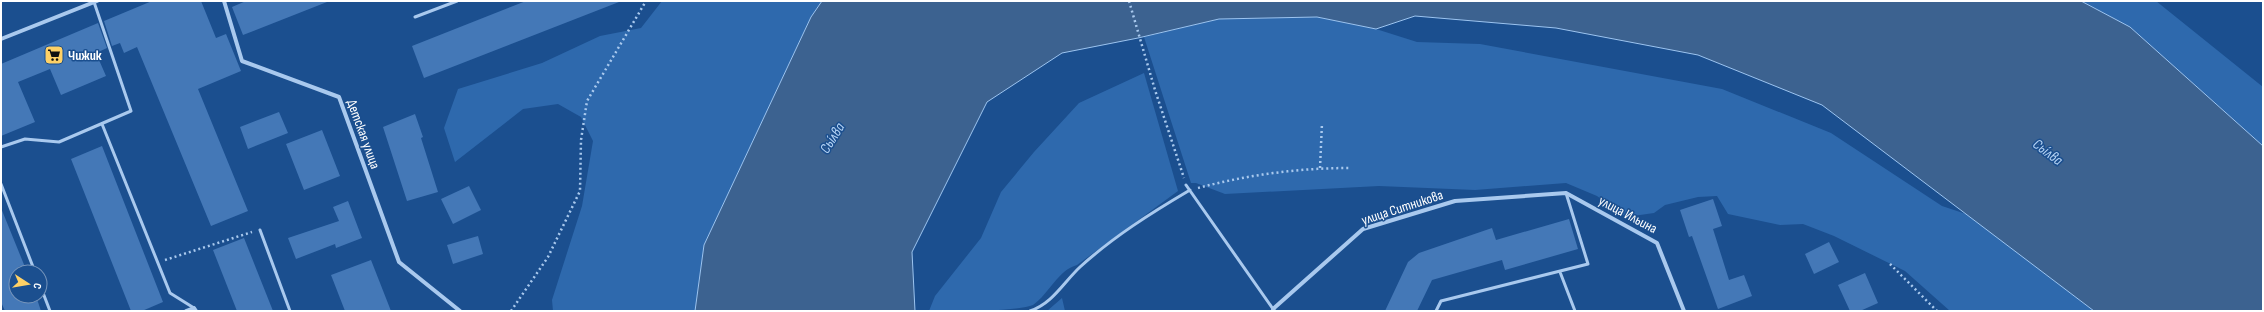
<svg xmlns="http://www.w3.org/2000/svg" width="2264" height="312" viewBox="0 0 2264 312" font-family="'Sofia Sans Condensed',sans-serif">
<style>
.green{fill:#2e69ad}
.water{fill:#3c6290;stroke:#9cc4f0}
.building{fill:#4478b7}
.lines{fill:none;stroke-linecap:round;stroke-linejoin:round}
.path{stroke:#a9c9ee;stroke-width:2.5;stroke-dasharray:2 3;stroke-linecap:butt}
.service{stroke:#a9c9ee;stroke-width:3}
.minor{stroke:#a9c9ee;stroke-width:4}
.labels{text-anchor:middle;stroke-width:3;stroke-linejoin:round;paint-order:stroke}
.poi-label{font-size:14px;font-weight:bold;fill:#fff;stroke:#1b4f8f;text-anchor:start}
.street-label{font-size:14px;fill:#fff;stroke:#1b4f8f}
.water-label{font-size:15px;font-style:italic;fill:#b5d3f5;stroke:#1b4f8f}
</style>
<rect width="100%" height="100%" fill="#1b4f8f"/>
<path class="green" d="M 662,1 L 822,1 L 811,17 L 704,245 L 695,311 L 553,311 L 552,300 L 582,206 L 593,141 L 581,117 L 558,104 L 523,109 L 455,162 L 444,128 L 458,89 L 542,63 L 600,36 L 641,28 Z
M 2081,1 L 2156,1 L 2263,87 L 2263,146 L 2130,27 Z
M 1317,17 L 1376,29 L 1417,42 L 1480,44 L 1722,89 L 1831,133 L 1942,206 L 1969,215 L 2094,311 L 1950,311 L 1905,271 L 1834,236 L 1803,224 L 1780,225 L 1728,214 L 1717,196 L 1698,197 L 1665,205 L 1654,213 L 1626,217 L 1597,196 L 1566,183 L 1475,190 L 1379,186 L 1225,194 L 1196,183 L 1191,183 L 1144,37 L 1219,19 Z
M 1144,73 L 1178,191 L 1077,265 C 1058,270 1049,294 1033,305 C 1016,312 952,311 929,311 L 935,296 L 981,238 L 1001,192 L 1034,152 L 1079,103 Z
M 1062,298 L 1065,311 L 1047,311 Z"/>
<path class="water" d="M 822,1 L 2081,1 L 2130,27 L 2263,146 L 2263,311 L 2094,311 L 1822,105 L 1698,55 L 1556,28 L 1415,16 L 1376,29 L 1317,17 L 1219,19 L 1138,38 L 1062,53 L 987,102 L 912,252 L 915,311 L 695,311 L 704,245 L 811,17 Z"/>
<path class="building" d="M 152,1 L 201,1 L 216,38 L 226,34 L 241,71 L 198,89 L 248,211 L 211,226 L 137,47 L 124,53 L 120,43 L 112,46 L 104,21 Z
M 246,1 L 327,1 L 327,2 L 243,35 L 232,7 Z
M 526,1 L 619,2 L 424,78 L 412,46 Z
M 98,23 L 107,48 L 96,53 L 106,76 L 61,95 L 50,69 L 18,82 L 35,122 L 1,136 L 1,64 Z
M 279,112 L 288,133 L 248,149 L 240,127 Z
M 415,114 L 423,137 L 421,138 L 438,192 L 407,201 L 383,127 Z
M 322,130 L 340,176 L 304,190 L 286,144 Z
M 102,146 L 163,302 L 142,311 L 131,311 L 71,159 Z
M 469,186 L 481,210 L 453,224 L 441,199 Z
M 1713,199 L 1722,226 L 1713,229 L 1729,280 L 1744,275 L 1752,296 L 1718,309 L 1692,236 L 1689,237 L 1680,210 Z
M 348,201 L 362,238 L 336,248 L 335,244 L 296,259 L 288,238 L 339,221 L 333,207 Z
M 1,208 L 27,272 L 16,272 L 16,296 L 36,296 L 41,311 L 5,311 L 1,302 Z
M 1569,219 L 1578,249 L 1505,270 L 1502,260 L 1432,280 L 1417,311 L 1385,311 L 1408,262 L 1419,253 L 1492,228 L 1496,240 Z
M 478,236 L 483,254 L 453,264 L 447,245 Z
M 244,238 L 273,311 L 237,311 L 213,250 Z
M 1829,242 L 1839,262 L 1814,274 L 1805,254 Z
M 371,260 L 391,311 L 345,311 L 331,275 Z
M 1865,273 L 1878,303 L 1860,311 L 1850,311 L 1838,285 Z"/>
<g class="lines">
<path class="path" d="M 1129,1 L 1155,90 L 1184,178
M 1320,168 L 1322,123
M 1198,188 C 1247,175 1298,168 1349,168
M 165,260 L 252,232
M 1890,264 L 1937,311
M 511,311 L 548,257 L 580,191 L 581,140 L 587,101 L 646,1"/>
<path class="service" d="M 415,17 L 457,1
M 102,124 L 170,293 L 194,308
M 1,147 L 25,139 L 59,142 L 131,111 L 94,2
M 1,184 L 35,272
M 1186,185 L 1273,309
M 260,230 L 290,311
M 1560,272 L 1575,311
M 40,285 L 50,311
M 1030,311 C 1053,303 1063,283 1080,267 C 1113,237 1151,213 1190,190
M 1436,311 L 1441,301 L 1588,264 L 1566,193"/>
<path class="minor" d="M 224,1 L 242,61 L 339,97 L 399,262 L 460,311
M 1,39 L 97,1
M 186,311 L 194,308 L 196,311
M 1274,311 L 1273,309 L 1363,229 L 1455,201 L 1566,193 L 1657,243 L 1684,311"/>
</g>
<defs>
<g id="supermarket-square" transform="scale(1)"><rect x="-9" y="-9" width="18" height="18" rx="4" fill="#ffd166" stroke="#1b4f8f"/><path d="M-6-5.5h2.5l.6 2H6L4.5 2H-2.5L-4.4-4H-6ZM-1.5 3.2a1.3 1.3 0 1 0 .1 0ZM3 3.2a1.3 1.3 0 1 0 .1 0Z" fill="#111"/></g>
</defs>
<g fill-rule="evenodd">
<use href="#supermarket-square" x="54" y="55"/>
</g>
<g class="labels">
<g class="poi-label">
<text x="68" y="60">Чижик</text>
</g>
<g class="street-label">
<text transform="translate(364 134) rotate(70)" y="5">Детская улица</text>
<text transform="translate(1402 207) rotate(-18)" y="5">улица Ситникова</text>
<text transform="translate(1628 214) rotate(28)" y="5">улица Ильина</text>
</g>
<g class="water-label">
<text transform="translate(832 138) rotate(-58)" y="5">Сы́лва</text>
<text transform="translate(2048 152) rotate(37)" y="5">Сы́лва</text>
</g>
</g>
<rect width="2264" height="312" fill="none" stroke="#ffffff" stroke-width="4"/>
<g transform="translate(28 284) rotate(102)"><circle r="19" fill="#1b4f8f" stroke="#7695bc"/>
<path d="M0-3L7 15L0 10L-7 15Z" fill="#ffd166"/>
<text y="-6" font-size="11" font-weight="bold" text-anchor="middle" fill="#ffffff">С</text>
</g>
</svg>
